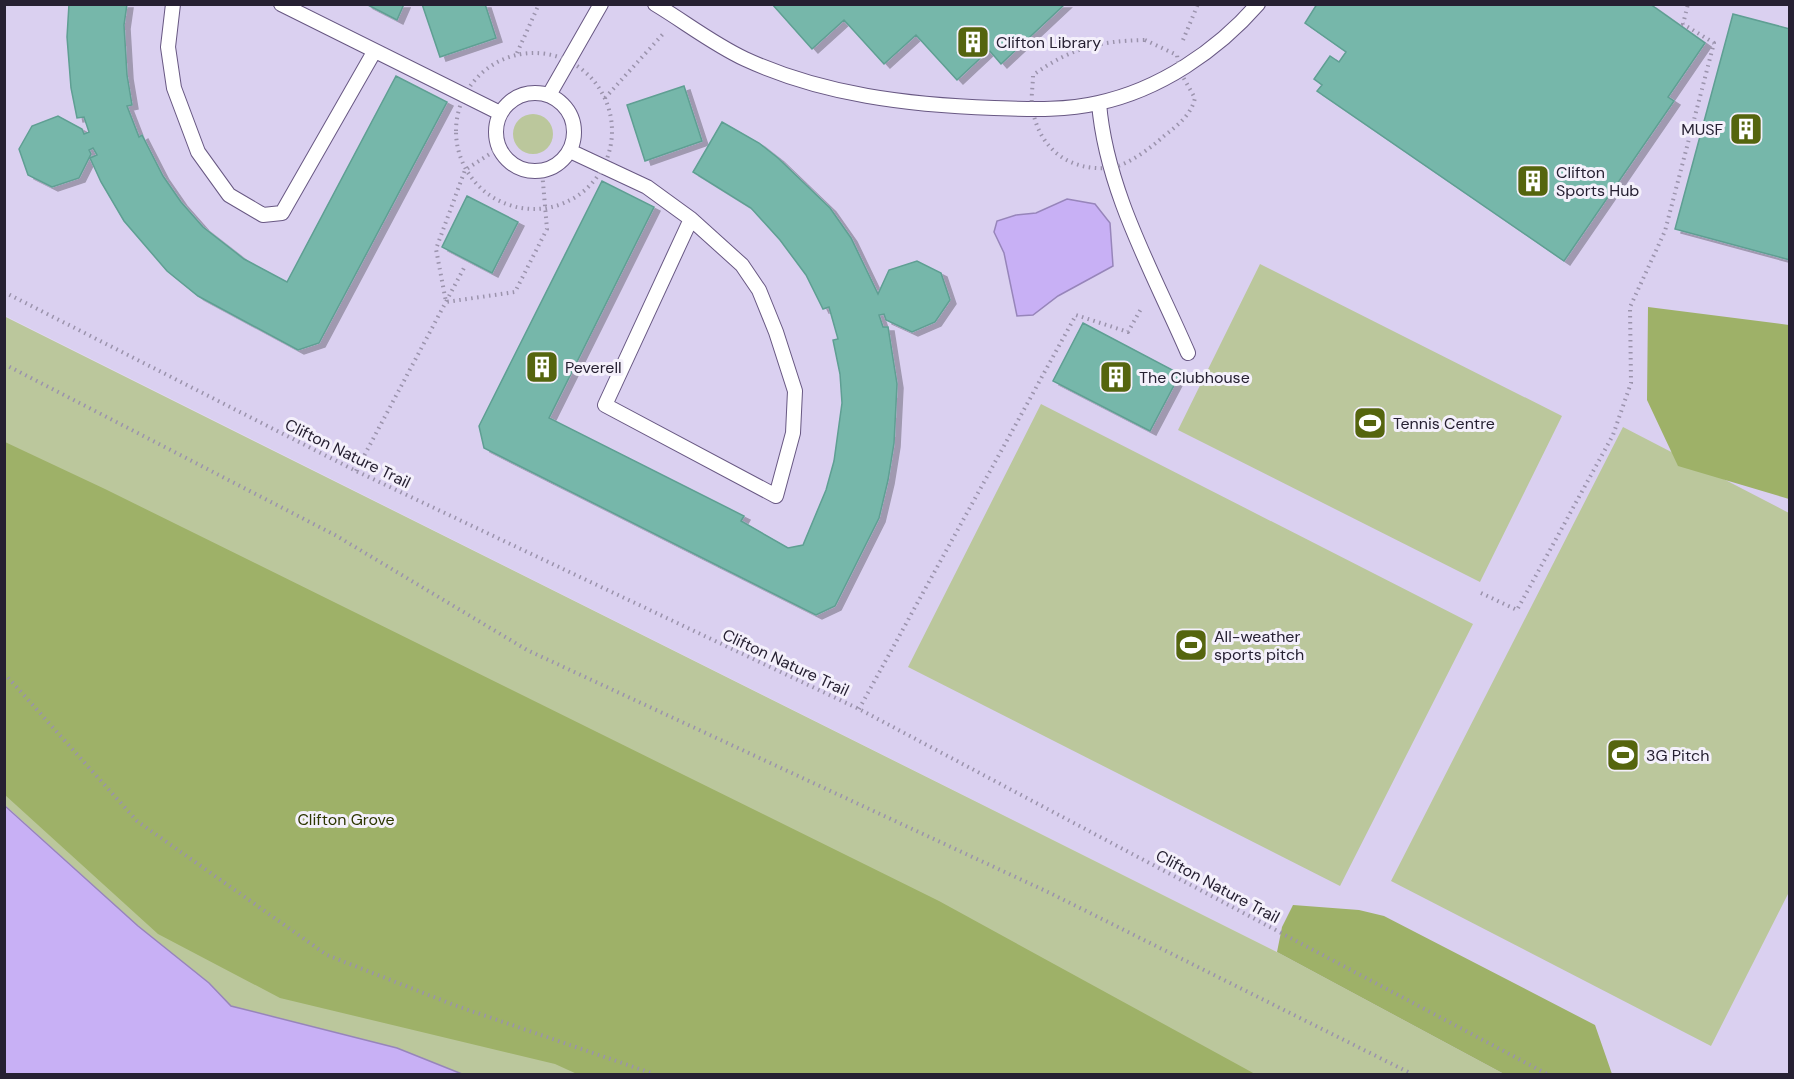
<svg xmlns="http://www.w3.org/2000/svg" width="1794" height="1079" viewBox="0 0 1794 1079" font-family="'DM Sans',sans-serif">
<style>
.built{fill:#dad0f0}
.green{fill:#bbc79c}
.forest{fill:#9eb168}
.water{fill:#c8b0f5;stroke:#9785ba;stroke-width:1.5}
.building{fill:#76b7aa;stroke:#5f9f93;stroke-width:1.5;filter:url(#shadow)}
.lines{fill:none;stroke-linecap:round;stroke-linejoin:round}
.service-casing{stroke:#685883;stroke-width:16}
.path{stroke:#9b93ac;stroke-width:4;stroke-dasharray:1.5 4.5;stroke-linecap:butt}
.service{stroke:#fff;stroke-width:14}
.labels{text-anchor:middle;stroke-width:6;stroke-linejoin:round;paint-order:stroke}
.poi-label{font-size:16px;fill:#262032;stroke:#f4f0fb;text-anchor:start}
.street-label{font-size:16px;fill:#262032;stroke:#f4f0fb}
.park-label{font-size:16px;fill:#2d3700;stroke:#f4f0fb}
</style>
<defs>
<filter id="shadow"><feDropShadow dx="6" dy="4" stdDeviation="0" flood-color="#0004"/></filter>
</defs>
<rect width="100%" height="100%" fill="#e9dffd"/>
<path class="built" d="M 4,5 L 1789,5 L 1789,1074 L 1504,1074 L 1277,952 L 5,316 Z"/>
<path class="green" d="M513 134a20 20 0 1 1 40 0a20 20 0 1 1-40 0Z
M 1260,264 L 1562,416 L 1480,582 L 1178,430 Z
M 4,316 L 1277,952 L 1504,1074 L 462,1074 L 397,1048 L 231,1006 L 209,983 L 138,926 L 5,805 Z
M 1041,404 L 1473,624 L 1340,886 L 908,667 Z
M 1623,427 L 1789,513 L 1789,892 L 1711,1046 L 1391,881 Z"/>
<path class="forest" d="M 1648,307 L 1789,325 L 1789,499 L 1678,466 L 1647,400 Z
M 5,442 L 105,489 L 939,901 L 1255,1074 L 577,1074 L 555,1064 L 280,998 L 158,934 L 5,795 Z
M 1293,905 L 1359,910 L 1384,916 L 1595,1025 L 1612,1074 L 1504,1074 L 1277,952 L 1282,927 Z"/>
<path class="water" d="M 1067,199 L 1095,204 L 1110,223 L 1113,266 L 1058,296 L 1033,315 L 1017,316 L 1004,253 L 994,232 L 997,221 L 1016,215 L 1036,213 Z
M 4,805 L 138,926 L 209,983 L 231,1006 L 397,1048 L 462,1074 L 5,1074 Z"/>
<path class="building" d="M 69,4 L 127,4 L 124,25 L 127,75 L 132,105 L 127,106 L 139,137 L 142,135 L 163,176 L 181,202 L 203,227 L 244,259 L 287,282 L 396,76 L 447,102 L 319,343 L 298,350 L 198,296 L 167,271 L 124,221 L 101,182 L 90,158 L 97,155 L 93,148 L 89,150 L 91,154 L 79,178 L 52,187 L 28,175 L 19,149 L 32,126 L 58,116 L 82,129 L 84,134 L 89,132 L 84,117 L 77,118 L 71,88 L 67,37 Z
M 366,4 L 404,4 L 397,20 Z
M 422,4 L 485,4 L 496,38 L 440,57 Z
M 422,4 L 485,4 L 496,38 L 440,57 Z
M 772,4 L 1065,4 L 1001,64 L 989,50 L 957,80 L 916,35 L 884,64 L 844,20 L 812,49 Z
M 1317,4 L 1650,4 L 1705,43 L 1668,97 L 1674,101 L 1564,261 L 1317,91 L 1322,85 L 1314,79 L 1330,56 L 1339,62 L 1346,52 L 1305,23 Z
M 1733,14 L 1790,29 L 1790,260 L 1675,229 Z
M 684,86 L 702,141 L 645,161 L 627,105 Z
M 684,86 L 702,141 L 645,161 L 627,105 Z
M 722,122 L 759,143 L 778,158 L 830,208 L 851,238 L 878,294 L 889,270 L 917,261 L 941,273 L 950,300 L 935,322 L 912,332 L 886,320 L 884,314 L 879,315 L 883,327 L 888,327 L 897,384 L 894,443 L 888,480 L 879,518 L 835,606 L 816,615 L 484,448 L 479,426 L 602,181 L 654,207 L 549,418 L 744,516 L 741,521 L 788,548 L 803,545 L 826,490 L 834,461 L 842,403 L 840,374 L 833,340 L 838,339 L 829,307 L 823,309 L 806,275 L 780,240 L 751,208 L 693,172 Z
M 467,196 L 518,222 L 492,273 L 442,247 Z
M 467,196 L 518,222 L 492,273 L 442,247 Z
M 1083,323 L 1180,374 L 1150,431 L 1053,381 Z"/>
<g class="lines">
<g class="service-casing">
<path id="service" d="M 173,4 L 168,47 L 174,88 L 198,152 L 229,195 L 263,215 L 282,213 L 374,52
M 281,4 L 500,113
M 655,4 C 685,22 713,44 745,59 C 823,95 909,105 994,108 C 1028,109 1064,111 1098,103 C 1159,90 1217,51 1258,4
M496 132a39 39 0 1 1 78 0a39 39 0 1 1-78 0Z
M 549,95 L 601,4
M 1099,103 C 1106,191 1154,274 1188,353
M 570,151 L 647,187 L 691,219 L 742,265 L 759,290 L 776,332 L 795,391 L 793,433 L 776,496 L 605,405 L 691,219"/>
</g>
<path class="path" d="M 1145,40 L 1177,55 L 1179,70 L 1195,98 C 1191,115 1178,125 1164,136 C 1152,147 1126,167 1109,168 C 1070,171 1041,150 1033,112 C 1030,101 1033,87 1033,75 C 1071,48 1098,41 1145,40 Z
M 1183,40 L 1198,4
M456 131a78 78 0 1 1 156 0a78 78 0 1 1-156 0Z
M 517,53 L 539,4
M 605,98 L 663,34
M 499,148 L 465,170 L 436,249 L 446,302 L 515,292 L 547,229 L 542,171
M 4,292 L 356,471 L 859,709 L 1547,1074
M 4,364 L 335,535 L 527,650 L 1050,893 L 1412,1074
M 356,471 L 465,266
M 1481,593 L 1517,610 L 1613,435 L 1631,383 L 1630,307 L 1665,231 L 1714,43 L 1683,24 L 1688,4
M 4,673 L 137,821 L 327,955 L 454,1005 L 654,1074
M 859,709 L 1076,315 L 1128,332 L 1142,307"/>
<use href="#service" class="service"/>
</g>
<defs>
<g id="building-square" transform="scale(1.725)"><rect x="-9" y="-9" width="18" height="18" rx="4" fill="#55650e" stroke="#f4f0fb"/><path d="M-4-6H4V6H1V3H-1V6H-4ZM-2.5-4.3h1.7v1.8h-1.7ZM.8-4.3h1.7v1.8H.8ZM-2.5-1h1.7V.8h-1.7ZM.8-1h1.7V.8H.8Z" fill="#fff"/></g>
<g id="stadium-square" transform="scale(1.725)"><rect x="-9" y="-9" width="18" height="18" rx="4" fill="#55650e" stroke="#f4f0fb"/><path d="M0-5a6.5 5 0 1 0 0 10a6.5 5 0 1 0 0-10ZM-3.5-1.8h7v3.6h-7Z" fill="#fff"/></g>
</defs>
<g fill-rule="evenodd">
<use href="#building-square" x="973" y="42"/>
<use href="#building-square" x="1746" y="129"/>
<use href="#building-square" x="1533" y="181"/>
<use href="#building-square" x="542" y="367"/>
<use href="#building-square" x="1116" y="377"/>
<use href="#stadium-square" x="1370" y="423"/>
<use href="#stadium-square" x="1191" y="645"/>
<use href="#stadium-square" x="1623" y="755"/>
</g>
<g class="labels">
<g class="poi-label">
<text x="996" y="48">Clifton Library</text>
<text x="1723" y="135" text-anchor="end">MUSF</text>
<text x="1556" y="178">Clifton<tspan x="1556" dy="18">Sports Hub</tspan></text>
<text x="565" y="373">Peverell</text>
<text x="1139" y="383">The Clubhouse</text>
<text x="1393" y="429">Tennis Centre</text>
<text x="1214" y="642">All-weather<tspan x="1214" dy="18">sports pitch</tspan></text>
<text x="1646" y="761">3G Pitch</text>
</g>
<g class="street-label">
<text transform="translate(348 453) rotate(26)" y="6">Clifton Nature Trail</text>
<text transform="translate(786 662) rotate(25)" y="6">Clifton Nature Trail</text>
<text transform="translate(1218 886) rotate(28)" y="6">Clifton Nature Trail</text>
</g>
<g class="park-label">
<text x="346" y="825">Clifton Grove</text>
</g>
</g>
<rect width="1794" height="1079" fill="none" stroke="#262032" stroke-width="12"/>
</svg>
